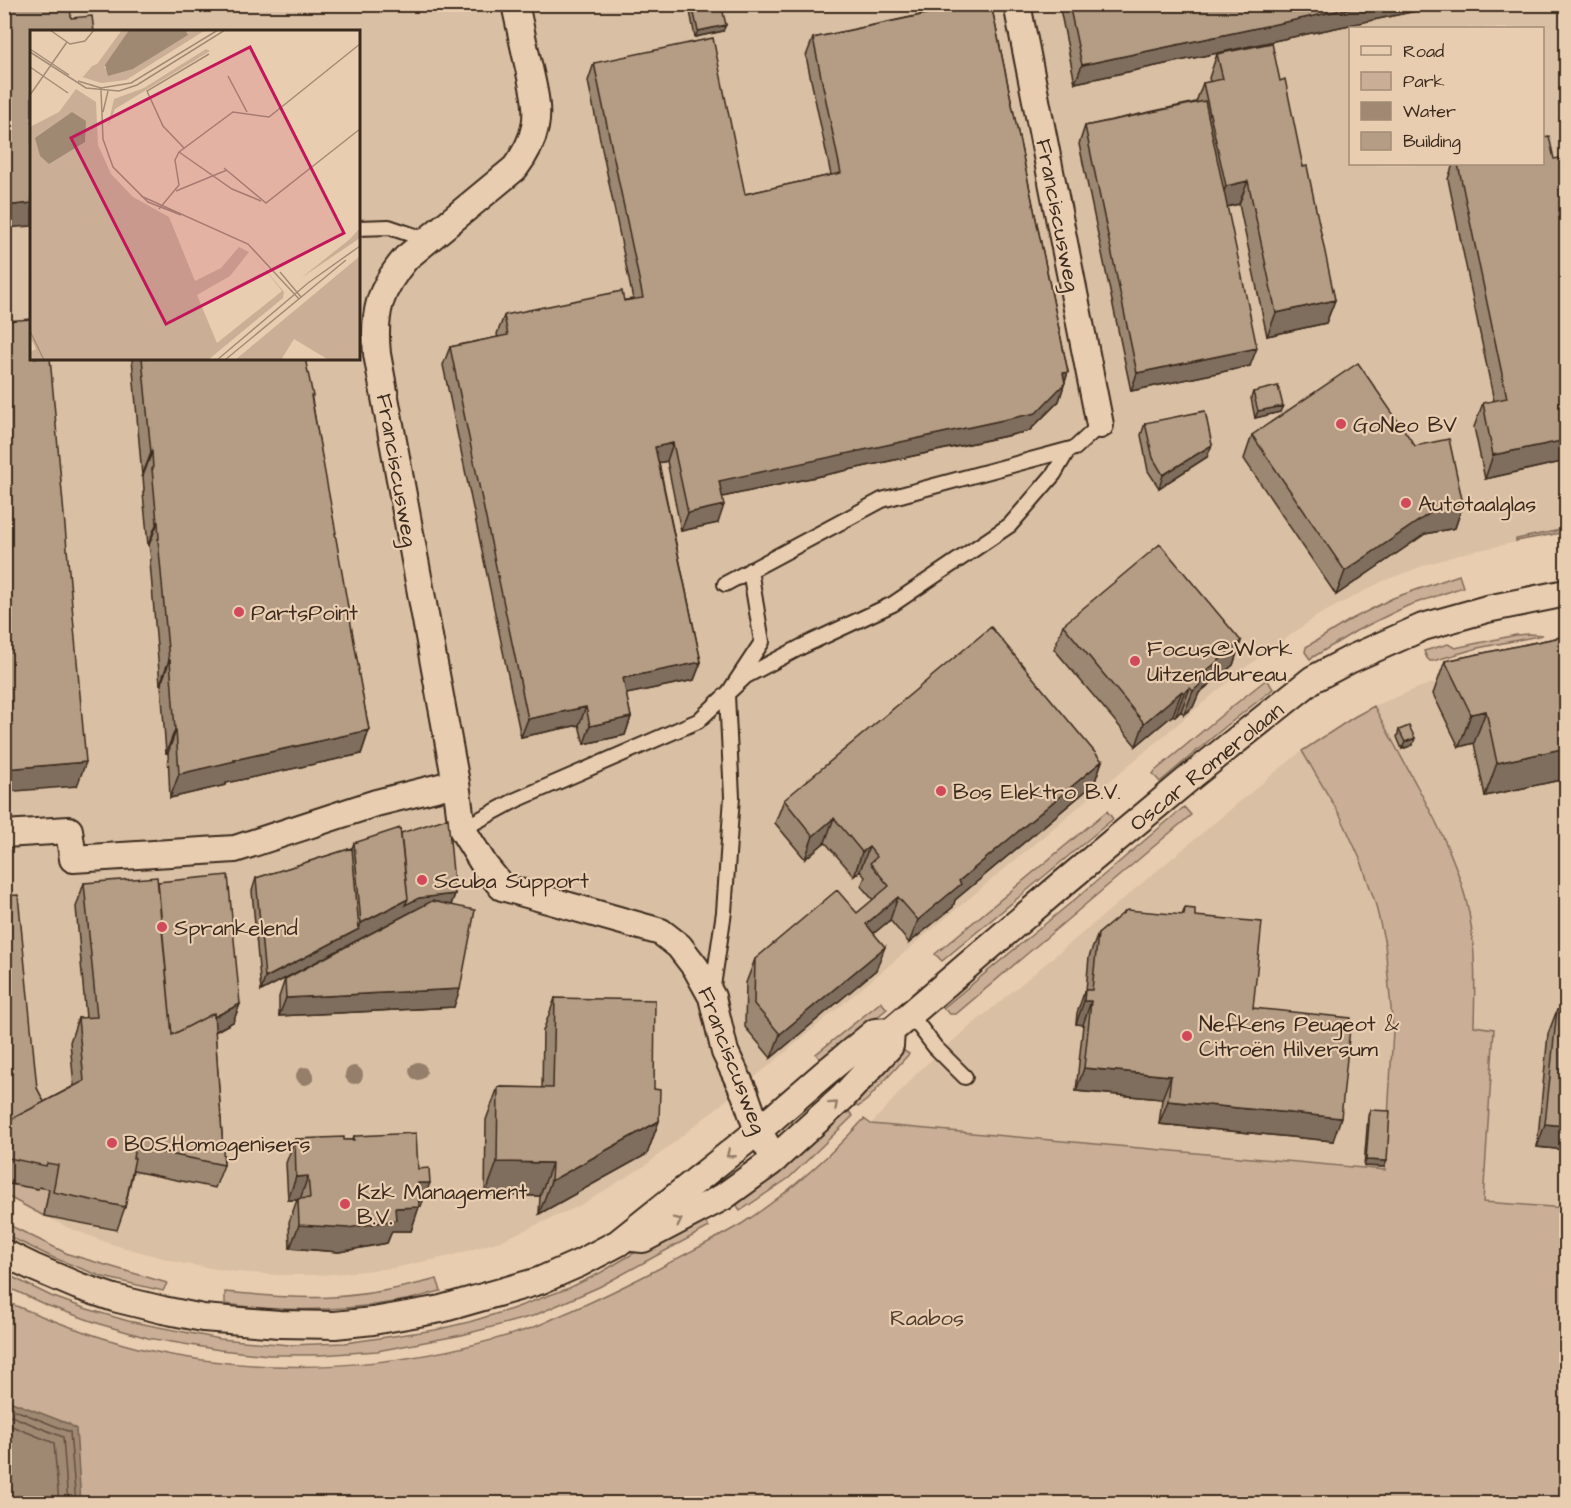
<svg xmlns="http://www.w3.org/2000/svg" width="1571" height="1508" viewBox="0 0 1571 1508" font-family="'Architects Daughter',sans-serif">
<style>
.built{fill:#d9bfa3;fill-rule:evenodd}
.green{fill:#caaf96;stroke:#826c5a;stroke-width:1.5}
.water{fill:#a08973;stroke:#786351;stroke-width:1.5}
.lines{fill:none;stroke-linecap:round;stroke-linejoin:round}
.shore{stroke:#635040;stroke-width:1.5}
.service-casing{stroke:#3b2a1e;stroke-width:18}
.minor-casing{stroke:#3b2a1e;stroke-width:30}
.service{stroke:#e9cdb0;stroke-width:14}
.minor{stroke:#e9cdb0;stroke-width:26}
.tree{fill:#957e6a}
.wall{fill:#9c8772;stroke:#3b2a1e;stroke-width:1.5}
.shaded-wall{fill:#7f6e5d;stroke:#3b2a1e;stroke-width:1.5}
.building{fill:#b59d85;stroke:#3b2a1e;stroke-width:1.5}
.oneway{stroke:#927c67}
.poi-dot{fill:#d1495b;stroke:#e9cdb0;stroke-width:2}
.labels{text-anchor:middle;stroke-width:4.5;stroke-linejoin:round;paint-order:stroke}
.street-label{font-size:22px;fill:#3b2a1e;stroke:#e9cdb0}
.poi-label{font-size:22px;fill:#3b2a1e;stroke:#e9cdb0;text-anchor:start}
.park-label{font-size:22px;fill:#503e30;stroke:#e9cdb0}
.inset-road{fill:none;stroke:#a38c76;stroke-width:1.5}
.view{fill:#c2185b;fill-opacity:0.15;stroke:#c2185b;stroke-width:3}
.inset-edge{fill:none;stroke:#3b2a1e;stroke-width:3}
</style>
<rect width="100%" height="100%" fill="#e9cdb0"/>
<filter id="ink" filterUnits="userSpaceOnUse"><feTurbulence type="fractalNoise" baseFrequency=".0167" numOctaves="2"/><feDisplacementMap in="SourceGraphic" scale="12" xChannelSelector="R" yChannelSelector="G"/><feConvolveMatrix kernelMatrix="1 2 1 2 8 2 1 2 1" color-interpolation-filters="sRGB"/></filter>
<g filter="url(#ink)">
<path class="built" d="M 5,5 L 1566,5 L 1566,532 L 1469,552 L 1428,564 L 1383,581 L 1317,616 L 1246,667 L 771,1064 L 646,1165 L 579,1206 L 500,1241 L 450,1256 L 393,1268 L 322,1275 L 279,1275 L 237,1272 L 185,1264 L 111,1244 L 67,1227 L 5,1196 ZM 1350,28 L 1542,28 L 1542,164 L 1350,164 ZM 32,32 L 358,32 L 358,358 L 32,358 Z
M 1566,651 L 1566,1210 L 1483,1202 L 1494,1029 L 1474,1027 L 1475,978 L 1435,820 L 1374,706 L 1426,685 Z
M 1302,751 L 1325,786 L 1341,817 L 1361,861 L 1375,902 L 1385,944 L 1393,1030 L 1385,1170 L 871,1124 L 920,1070 L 948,1045 L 1267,779 Z"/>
<path class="green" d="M 1566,529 L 1566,532 L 1516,541 L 1516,539 Z
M 1459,575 L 1463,587 L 1407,606 L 1356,631 L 1310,659 L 1305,652 L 1306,647 L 1350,620 L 1393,598 Z
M 1529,634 L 1543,635 L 1478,648 L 1433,661 L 1430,661 L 1427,658 L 1424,651 L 1448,644 L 1455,648 L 1516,635 Z
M 1267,679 L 1273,689 L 1225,727 L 1160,782 L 1153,774 L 1155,771 L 1229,709 Z
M 1374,706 C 1388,733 1403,760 1417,786 C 1439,826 1460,868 1469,913 C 1476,950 1475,988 1474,1026 L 1494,1029 L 1483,1202 L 1566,1208 L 1566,1503 L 5,1503 L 4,1301 C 48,1319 91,1336 138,1348 C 269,1379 404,1370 532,1328 C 545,1323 558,1316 571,1311 C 601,1298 631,1283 660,1268 C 687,1253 716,1239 743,1223 C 787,1194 828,1158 864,1119 L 871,1124 L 1385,1170 L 1393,1030 L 1385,944 L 1375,902 L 1361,861 L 1341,817 L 1302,751 L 1354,717 Z
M 1184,807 L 1191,815 L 956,1014 L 950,1014 L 943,1008 L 1079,896 Z
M 1107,811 L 1113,819 L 942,961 L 935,954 Z
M 881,1002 L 887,1009 L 822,1062 L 816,1054 Z
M 899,1048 L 909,1054 L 867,1100 L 858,1107 L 851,1100 Z
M 845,1107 L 853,1116 L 789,1178 L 740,1211 L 735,1201 Z
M 4,1183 L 38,1189 L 38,1187 L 49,1189 L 44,1216 L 5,1195 Z
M 703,1220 L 709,1227 L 599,1287 L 533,1316 L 462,1335 L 377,1351 L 321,1355 L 269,1355 L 220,1350 L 148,1338 L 103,1325 L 46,1305 L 5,1286 L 4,1273 L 51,1296 L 84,1308 L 128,1321 L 220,1339 L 290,1345 L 345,1343 L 435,1330 L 469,1322 L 512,1309 L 569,1288 L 600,1273 L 634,1253 Z
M 5,1223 L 68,1254 L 167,1283 L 163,1291 L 103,1277 L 54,1258 L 8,1236 L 5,1234 Z
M 437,1279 L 441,1291 C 427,1294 414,1299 400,1301 C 343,1311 282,1312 225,1304 L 225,1292 C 260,1295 296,1299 332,1297 C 367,1295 403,1288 437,1279 Z"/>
<path class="water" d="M 4,1394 L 12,1402 L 69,1424 L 76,1429 L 81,1503 L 5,1503 Z"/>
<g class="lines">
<path class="shore" d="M 4,1403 L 10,1408 L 70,1432 L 76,1504
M 4,1413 L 63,1437 L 68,1504
M 4,1423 L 54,1443 L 59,1504"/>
<g class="service-casing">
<path id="service" d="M 358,228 L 389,227 L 427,240
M 725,584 L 882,500 L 1075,448 L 1100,425
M 462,829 L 516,800 L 698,721 L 746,676 L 803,646 L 893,604 L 1010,525 L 1054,474 L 1068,450
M 712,993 L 724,912 L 732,797 L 727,695 L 762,642 L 750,570
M 910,1014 L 935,1047 L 965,1077"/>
</g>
<g class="minor-casing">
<path id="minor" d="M 515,4 C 520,26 524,47 529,68 C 533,87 539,107 535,127 C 532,143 524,156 515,168 L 406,258 C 379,290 373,313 377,354 L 456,783 L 462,829 L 485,866 L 502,887 L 661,932 L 679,946 L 696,968 L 712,997 L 725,1052 L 745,1094 L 758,1131 L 775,1159
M 1017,4 L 1100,425
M 4,834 L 69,830 L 73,859 L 235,849 L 376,803 L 456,783
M 633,1238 L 643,1239 L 723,1197 L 770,1163 L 843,1097 L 890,1046 L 891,1031
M 4,1253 L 33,1267 L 78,1286 L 114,1298 L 163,1310 L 203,1318 L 279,1324 L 335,1325 L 373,1321 L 441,1309 L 539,1281 L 580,1263 L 618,1243 L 758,1131 L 825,1073 L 875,1032 L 891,1031 L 1059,887 L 1193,775 L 1313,679 L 1351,659 L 1423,627 L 1487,609 L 1566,593"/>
</g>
<use href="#service" class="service"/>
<use href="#minor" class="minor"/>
</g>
<g class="tree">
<circle cx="418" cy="1071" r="9"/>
<circle cx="354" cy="1075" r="9"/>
<circle cx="305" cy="1076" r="9"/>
</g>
<path class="wall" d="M 924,4 L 991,4 L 1068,372 L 1059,401 L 1029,431 L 722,497 L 718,523 L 681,531 L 667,461 L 659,463 L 701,662 L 694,680 L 626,694 L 631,717 L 625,735 L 584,744 L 579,725 L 521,737 L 443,365 L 450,347 L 498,337 L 497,334 L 504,316 L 633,299 L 588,81 L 594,63 L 745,194 L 831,175 L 806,56 L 813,38 L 920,15 Z
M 1059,4 L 1449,4 L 1075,83 Z
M 692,5 L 723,31 L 695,37 L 690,11 Z
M 1217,54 L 1280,81 L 1303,167 L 1335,300 L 1326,323 L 1267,336 L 1239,204 L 1227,207 L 1250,366 L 1131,391 L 1079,144 L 1085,126 L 1196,102 L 1203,83 L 1210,82 L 1209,78 Z
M 1554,159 L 1566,461 L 1485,479 L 1474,427 L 1483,403 L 1494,401 L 1448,179 L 1453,164 L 1542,164 Z
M 132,358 L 305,358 L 358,673 L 369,730 L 361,754 L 226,783 L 226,785 L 170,798 L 168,753 L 166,753 L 161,684 L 160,684 L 150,562 L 151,559 L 149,545 L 148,545 L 143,493 L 144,490 L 143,476 L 142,476 Z
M 1253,392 L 1280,412 L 1255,418 L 1251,398 Z
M 1145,423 L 1207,457 L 1159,488 L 1148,471 L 1141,435 Z
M 1252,435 L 1415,446 L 1463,504 L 1455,528 L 1425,534 L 1336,595 L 1244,459 Z
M 1063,625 L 1241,641 L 1233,665 L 1199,693 L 1193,707 L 1184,714 L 1181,711 L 1175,717 L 1173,715 L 1136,746 L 1054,649 Z
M 1566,636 L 1566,779 L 1485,796 L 1474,743 L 1459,747 L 1433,694 L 1445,661 Z
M 1399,730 L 1413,745 L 1402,749 L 1397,737 Z
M 1102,761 L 1094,784 L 955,900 L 953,907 L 909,943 L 890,920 L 874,933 L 876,970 L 771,1058 L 745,1027 L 746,983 L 755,959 L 857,913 L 873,900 L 861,886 L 865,877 L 860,871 L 854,876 L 825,842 L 805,859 L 775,823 L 784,800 Z
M 401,833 L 455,894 L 451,905 L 454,1007 L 279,1016 L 279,997 L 285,979 L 416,910 L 261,991 L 252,891 L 256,878 L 352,848 L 354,843 Z
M 158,882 L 240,1004 L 233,1022 L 215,1032 L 224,1165 L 215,1188 L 133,1171 L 125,1207 L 117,1230 L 44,1216 L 49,1189 L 39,1187 L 38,1189 L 4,1183 L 4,896 L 37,1088 L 44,1102 L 74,1086 L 70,1042 L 78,1018 L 86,1018 L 76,907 L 84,883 Z
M 1185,908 L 1195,916 L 1253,1008 L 1333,1141 L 1159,1124 L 1162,1099 L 1076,1091 L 1083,1025 L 1076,1024 L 1077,1013 L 1085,990 L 1086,990 L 1089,957 L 1098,934 L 1182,915 Z
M 555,998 L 654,1089 L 659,1121 L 647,1154 L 539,1214 L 540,1196 L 485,1195 L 486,1120 L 498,1087 L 542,1088 L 543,1031 Z
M 1557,1010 L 1566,1011 L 1566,1150 L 1537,1147 L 1548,1034 Z
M 1370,1110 L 1384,1167 L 1364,1166 L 1368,1116 Z
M 354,1136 L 418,1169 L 421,1206 L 419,1206 L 411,1231 L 392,1231 L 387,1243 L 339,1252 L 290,1248 L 289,1222 L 297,1200 L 288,1200 L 286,1163 L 295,1139 L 344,1140 L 353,1140 Z"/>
<path class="shaded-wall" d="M 328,4 L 363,4 L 360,7 L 326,10 Z
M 830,4 L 856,4 L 828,10 Z
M 1370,4 L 1449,4 L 1075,83 L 1082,65 Z
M 726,25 L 723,31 L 695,37 L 698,31 Z
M 1248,181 L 1239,204 L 1217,209 L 1226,186 Z
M 32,203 L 32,226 L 4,228 L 4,206 Z
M 1335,300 L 1326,323 L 1267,336 L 1276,313 Z
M 1257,348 L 1250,366 L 1131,391 L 1137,373 Z
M 1068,372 L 1059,401 L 1029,431 L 713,499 L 719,481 Z
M 1283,406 L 1280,412 L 1255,418 L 1258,411 Z
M 1566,440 L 1566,461 L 1485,479 L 1493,455 Z
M 673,443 L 667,461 L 649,465 L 655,447 Z
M 1212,445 L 1207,457 L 1159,488 L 1163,475 Z
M 152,452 L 143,476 L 142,476 L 151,453 Z
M 1463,504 L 1455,528 L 1425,534 L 1336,595 L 1345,571 L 1433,511 Z
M 724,505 L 718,523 L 681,531 L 688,513 Z
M 157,522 L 158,522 L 149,545 L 148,545 Z
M 1241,641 L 1233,665 L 1199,693 L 1193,707 L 1184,714 L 1193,691 L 1204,673 Z
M 169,660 L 170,660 L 161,684 L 160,684 Z
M 701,662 L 694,680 L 617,696 L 623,678 Z
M 1190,688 L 1181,711 L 1175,717 L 1184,693 Z
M 1182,691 L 1173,715 L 1136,746 L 1144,723 Z
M 586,707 L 579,725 L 521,737 L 528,719 Z
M 1486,711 L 1474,743 L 1459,747 L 1471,714 Z
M 631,717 L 625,735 L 584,744 L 590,726 Z
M 175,730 L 176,730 L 168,753 L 166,753 Z
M 369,730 L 361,754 L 226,783 L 226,785 L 170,798 L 179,774 L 234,760 Z
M 1415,738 L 1413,745 L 1402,749 L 1405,742 Z
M 1566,748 L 1566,779 L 1485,796 L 1497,763 Z
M 1102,761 L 1094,784 L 955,900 L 953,907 L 909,943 L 918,920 L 959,881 Z
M 86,762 L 77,786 L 4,792 L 5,769 Z
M 834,818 L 825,842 L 805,859 L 813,836 Z
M 869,847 L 860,871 L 854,876 L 862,852 Z
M 455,894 L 450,907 L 415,910 L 261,991 L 265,978 L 359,929 L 361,923 L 408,899 Z
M 898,897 L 890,920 L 857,947 L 866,924 Z
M 885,947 L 876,970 L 771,1058 L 780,1034 Z
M 460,989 L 454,1007 L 279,1016 L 286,998 Z
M 1084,1001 L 1091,1001 L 1083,1025 L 1076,1024 Z
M 240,1004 L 233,1022 L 164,1058 L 170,1040 Z
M 1084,1068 L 1171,1076 L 1162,1099 L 1076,1091 Z
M 1168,1101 L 1341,1118 L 1333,1141 L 1159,1124 Z
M 659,1121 L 647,1154 L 539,1214 L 551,1181 Z
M 1545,1124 L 1566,1126 L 1566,1150 L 1537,1147 Z
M 1366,1160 L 1387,1161 L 1384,1167 L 1364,1166 Z
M 497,1162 L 552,1163 L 540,1196 L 485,1195 Z
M 308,1176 L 300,1200 L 288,1200 L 296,1177 Z
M 418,1183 L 430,1183 L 421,1206 L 409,1207 Z
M 419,1207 L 411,1231 L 392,1231 L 387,1243 L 339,1252 L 290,1248 L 299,1225 L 395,1208 Z"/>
<path class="building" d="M 4,4 L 70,4 L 71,18 L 92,16 L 94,32 L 32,32 L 32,203 L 4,206 Z
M 721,4 L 726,25 L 698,31 L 692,5 Z
M 926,4 L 991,4 L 1068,372 L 1063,373 L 1065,383 L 1036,413 L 719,481 L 724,505 L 688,513 L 673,443 L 655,447 L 701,662 L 623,678 L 631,717 L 590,726 L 586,707 L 528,719 L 450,347 L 508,335 L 504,316 L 505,315 L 622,291 L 624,301 L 643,298 L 594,63 L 713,38 L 745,194 L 841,173 L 813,38 L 927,14 Z
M 1069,4 L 1370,4 L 1082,65 Z
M 1272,43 L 1280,81 L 1285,79 L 1303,167 L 1307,166 L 1335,300 L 1276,313 L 1248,181 L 1226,186 L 1203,83 L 1223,79 L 1217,54 Z
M 1205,101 L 1257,348 L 1137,373 L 1085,126 Z
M 1549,136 L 1554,159 L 1566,157 L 1566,440 L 1493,455 L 1483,403 L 1507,398 L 1458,164 L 1542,164 L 1542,137 Z
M 32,319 L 32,358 L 50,358 L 86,762 L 5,769 L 4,321 Z
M 142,358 L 305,358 L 313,396 L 311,396 L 336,533 L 335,533 L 359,670 L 358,670 L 369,730 L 234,760 L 235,761 L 179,774 L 176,730 L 175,730 L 170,660 L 169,660 L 158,539 L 159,539 L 158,522 L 157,522 L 152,469 L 153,469 L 152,452 L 151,453 Z
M 1358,363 L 1415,446 L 1449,439 L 1463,504 L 1433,511 L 1345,571 L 1252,435 Z
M 1278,386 L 1283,406 L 1258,411 L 1253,392 Z
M 1205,411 L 1212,445 L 1163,475 L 1153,458 L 1145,423 Z
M 1160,544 L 1241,641 L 1204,673 L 1206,675 L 1199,680 L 1201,684 L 1193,691 L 1190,688 L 1184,693 L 1182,691 L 1144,723 L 1063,625 Z
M 991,627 L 1102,761 L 959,881 L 961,884 L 918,920 L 898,897 L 866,924 L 885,947 L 780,1034 L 754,1004 L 755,959 L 837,890 L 857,913 L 889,886 L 870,863 L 877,857 L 869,847 L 862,852 L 834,818 L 813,836 L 784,800 Z
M 1566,636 L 1566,748 L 1497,763 L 1486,711 L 1471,714 L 1445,661 Z
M 1409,726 L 1415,738 L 1405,742 L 1399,730 Z
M 448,818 L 455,894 L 419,898 L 405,905 L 408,899 L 401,833 Z
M 400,828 L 408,899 L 361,923 L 354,843 Z
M 352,848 L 359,929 L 265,978 L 256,878 Z
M 228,875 L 240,1004 L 214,1017 L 214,1013 L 172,1035 L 158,882 Z
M 157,877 L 172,1035 L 214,1013 L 224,1165 L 135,1147 L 133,1158 L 135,1158 L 125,1207 L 53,1192 L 58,1165 L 47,1163 L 46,1166 L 4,1157 L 4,1123 L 84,1081 L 78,1018 L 97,1017 L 84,883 Z
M 18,895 L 37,1088 L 44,1102 L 4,1123 L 4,896 Z
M 432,901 L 475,910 L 460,989 L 286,998 L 285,979 Z
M 1185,908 L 1195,909 L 1195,916 L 1262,922 L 1253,1008 L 1351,1018 L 1341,1118 L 1168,1101 L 1171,1076 L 1084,1068 L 1091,1001 L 1084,1001 L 1085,990 L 1092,990 L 1098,934 L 1127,910 L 1184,915 Z
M 555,998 L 655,1000 L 654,1089 L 660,1090 L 659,1121 L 551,1181 L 552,1163 L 497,1162 L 498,1087 L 553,1088 Z
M 1557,1010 L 1566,1011 L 1566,1126 L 1545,1124 Z
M 1370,1110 L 1390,1111 L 1387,1161 L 1366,1160 Z
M 416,1133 L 418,1169 L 429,1168 L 430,1183 L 418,1183 L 419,1207 L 395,1208 L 396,1220 L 348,1228 L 299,1225 L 298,1199 L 310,1198 L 308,1176 L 296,1177 L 295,1139 L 344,1137 L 344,1140 L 354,1140 L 354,1136 L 356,1136 Z"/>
<defs><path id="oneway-chevron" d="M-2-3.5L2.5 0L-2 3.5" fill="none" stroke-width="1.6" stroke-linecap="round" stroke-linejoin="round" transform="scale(1.5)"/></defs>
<g class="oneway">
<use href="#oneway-chevron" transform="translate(834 1105) rotate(-42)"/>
<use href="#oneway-chevron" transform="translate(730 1154) rotate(141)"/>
<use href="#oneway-chevron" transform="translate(678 1221) rotate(-27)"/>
</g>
</g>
<g class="poi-dot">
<circle cx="1341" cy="424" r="6"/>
<circle cx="1406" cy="503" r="6"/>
<circle cx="239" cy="612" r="6"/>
<circle cx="1135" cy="661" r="6"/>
<circle cx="941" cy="791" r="6"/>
<circle cx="422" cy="880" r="6"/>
<circle cx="162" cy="927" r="6"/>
<circle cx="1187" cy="1036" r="6"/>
<circle cx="112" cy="1143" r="6"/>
<circle cx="345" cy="1204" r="6"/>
</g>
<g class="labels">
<g class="street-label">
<text transform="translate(1059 215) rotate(79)" y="8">Franciscusweg</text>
<text transform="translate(398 470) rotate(80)" y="8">Franciscusweg</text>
<text transform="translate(1206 766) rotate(-39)" y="8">Oscar Romerolaan</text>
<text transform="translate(733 1060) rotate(69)" y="8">Franciscusweg</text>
</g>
<g class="poi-label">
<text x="1353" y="432">GoNeo BV</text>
<text x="1418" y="511">Autotaalglas</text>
<text x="251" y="620">PartsPoint</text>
<text x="1147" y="656">Focus@Work<tspan x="1147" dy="25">Uitzendbureau</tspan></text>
<text x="953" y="799">Bos Elektro B.V.</text>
<text x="434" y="888">Scuba Support</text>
<text x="174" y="935">Sprankelend</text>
<text x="1199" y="1031">Nefkens Peugeot &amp;<tspan x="1199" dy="25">Citroën Hilversum</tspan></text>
<text x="124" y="1151">BOS.Homogenisers</text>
<text x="357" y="1199">Kzk Management<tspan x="357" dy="25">B.V.</tspan></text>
</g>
<g class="park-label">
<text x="927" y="1325">Raabos</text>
</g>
</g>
<g transform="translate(30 30)">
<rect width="330" height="330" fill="#e9cdb0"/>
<path d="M 92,0 L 99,0 L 74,38 L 103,39 L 158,3 L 156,0 L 174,1 L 96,50 L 71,53 L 49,46 L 53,47 L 62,36 L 67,34 ZM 176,19 L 180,21 L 85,79 L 78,96 L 84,69 L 114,58 ZM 46,59 L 66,72 L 68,115 L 81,144 L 103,167 L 139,187 L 165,251 L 191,238 L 209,217 L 219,222 L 200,246 L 167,265 L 187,313 L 252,261 L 225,227 L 254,262 L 253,268 L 178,330 L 0,330 L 0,322 L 6,319 L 0,307 L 0,97 L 29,82 ZM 330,198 L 330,208 L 271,248 L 320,209 ZM 330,226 L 330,330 L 297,329 L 264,309 L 251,330 L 205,330 Z" fill="#caaf96"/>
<path d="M 99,0 L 156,0 L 158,5 L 103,39 L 78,46 L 75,35 ZM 42,82 L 56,91 L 55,112 L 19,134 L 10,126 L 5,108 Z" fill="#a08973"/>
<path class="inset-road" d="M 20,0 L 40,14 L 55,11 L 64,0M 0,19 L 39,45M 0,22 L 56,58 L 89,61 L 107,55 L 195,0M 0,37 L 38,63M 198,46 L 217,82M 48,51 L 71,58 L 101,53 L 188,0M 71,60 L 73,109 L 83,137 L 118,172 L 151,185M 0,65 L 37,12M 73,82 L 78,61M 154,118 L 133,96 L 117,61 L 179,24M 149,122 L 202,159 L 231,171M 194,138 L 236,173 L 330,99M 146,161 L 197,140M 111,166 L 218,214 L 269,269M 129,179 L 149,155 L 145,130 L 149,122 L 203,82 L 239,87 L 330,14M 250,242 L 271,267M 0,301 L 14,330M 187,330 L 278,253 L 330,216M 195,330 L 316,230"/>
<path class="view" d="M 220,17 L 314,203 L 136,294 L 41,108 Z"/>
<rect width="330" height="330" class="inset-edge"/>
</g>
<rect width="1571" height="1508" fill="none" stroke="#e9cdb0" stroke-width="24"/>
<rect x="12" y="12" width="1547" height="1484" fill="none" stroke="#3b2a1e" stroke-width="2" filter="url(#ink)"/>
<rect x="1349" y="27" width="195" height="138" fill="#e9cdb0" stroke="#a38c76" stroke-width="1.5"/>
<rect x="1361" y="46" width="30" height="9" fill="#e9cdb0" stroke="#a38c76" stroke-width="1.5"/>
<text x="1403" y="57" font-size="18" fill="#3b2a1e">Road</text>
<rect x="1361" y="72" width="30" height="18" fill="#caaf96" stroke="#a38c76" stroke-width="1.5"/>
<text x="1403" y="87" font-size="18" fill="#3b2a1e">Park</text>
<rect x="1361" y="102" width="30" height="18" fill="#a08973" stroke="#a38c76" stroke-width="1.5"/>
<text x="1403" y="117" font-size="18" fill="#3b2a1e">Water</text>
<rect x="1361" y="132" width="30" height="18" fill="#b59d85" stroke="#a38c76" stroke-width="1.5"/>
<text x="1403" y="147" font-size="18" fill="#3b2a1e">Building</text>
</svg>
